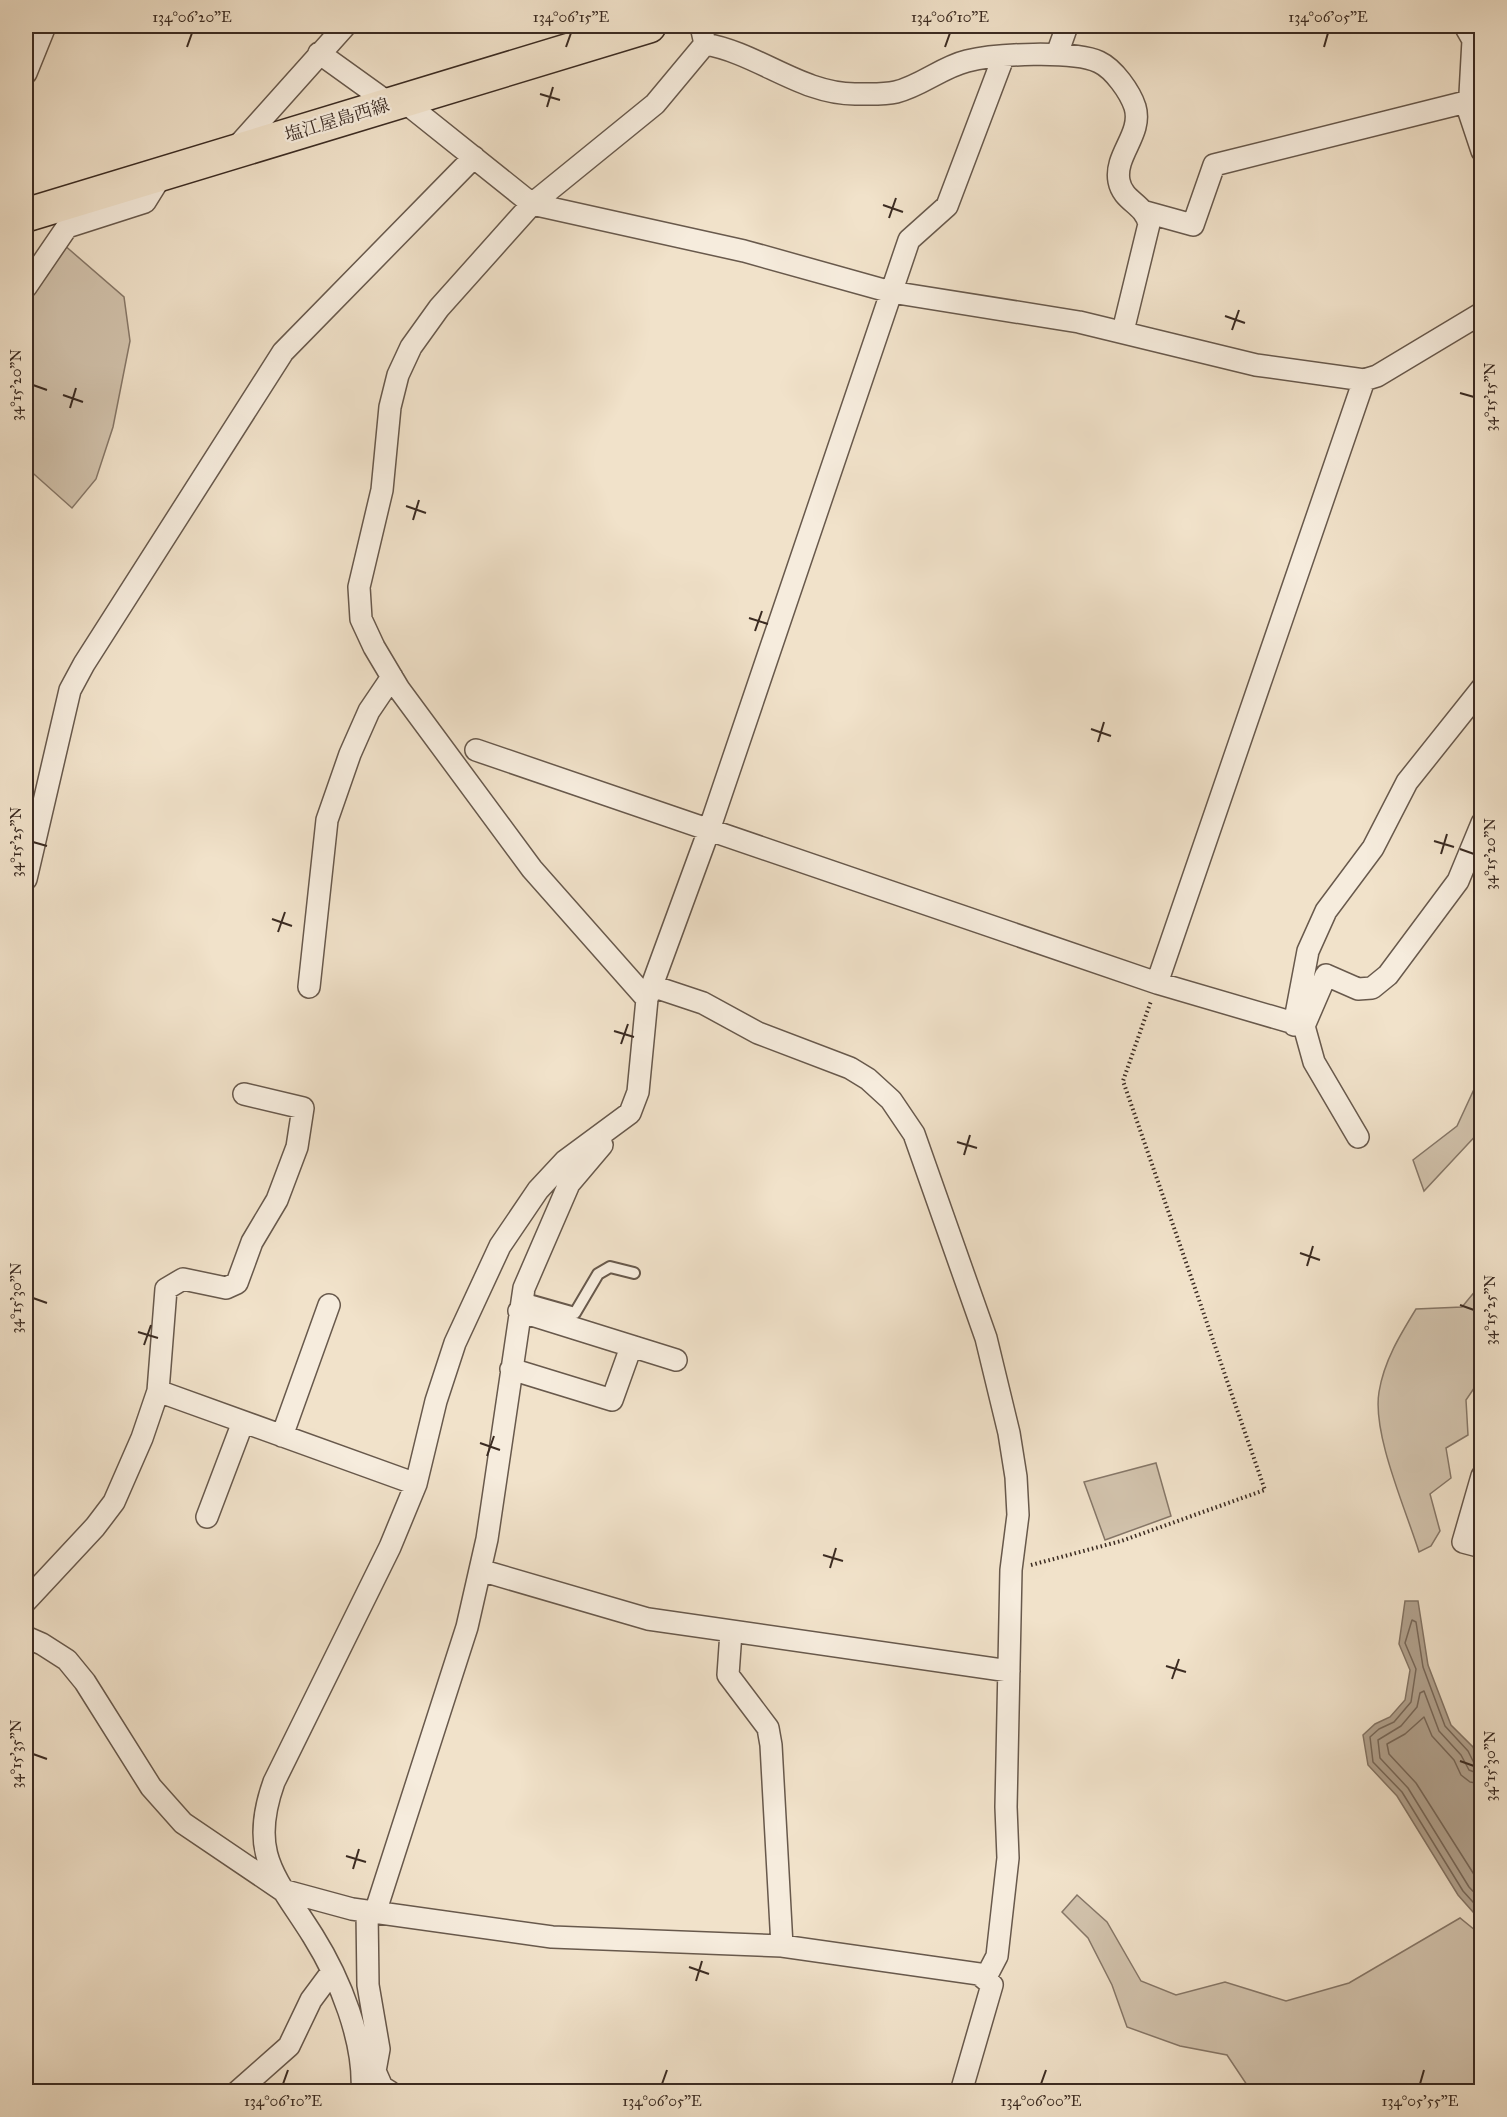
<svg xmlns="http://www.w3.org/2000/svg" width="1507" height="2117" viewBox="0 0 1507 2117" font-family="'IM FELL Great Primer','Noto Serif JP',serif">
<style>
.green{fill:#d2c3ad;stroke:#867768;stroke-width:1.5}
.water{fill:#b3a491;stroke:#837465;stroke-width:1.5}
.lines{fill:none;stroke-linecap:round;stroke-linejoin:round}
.shore{stroke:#77685a;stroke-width:1.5}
.service-casing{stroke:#68594c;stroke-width:14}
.minor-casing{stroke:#68594c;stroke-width:24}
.primary-casing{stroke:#3b2b22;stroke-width:36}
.path{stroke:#3b2b22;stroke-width:4;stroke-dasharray:1.5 3;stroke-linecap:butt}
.service{stroke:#f6ecdd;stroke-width:10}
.minor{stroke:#f6ecdd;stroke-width:21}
.primary{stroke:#f1e2ca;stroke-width:33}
.ticks{fill:none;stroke:#3b2b22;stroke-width:2}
.labels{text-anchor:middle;stroke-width:4.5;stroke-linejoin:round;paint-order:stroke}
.street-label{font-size:18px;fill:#3b2b22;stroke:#f6ecdd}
.neatline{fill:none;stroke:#3b2b22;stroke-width:2}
.ticks-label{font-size:15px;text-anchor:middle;fill:#3b2b22}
</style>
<rect width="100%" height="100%" fill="#f1e2ca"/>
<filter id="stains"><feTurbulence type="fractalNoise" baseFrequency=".00333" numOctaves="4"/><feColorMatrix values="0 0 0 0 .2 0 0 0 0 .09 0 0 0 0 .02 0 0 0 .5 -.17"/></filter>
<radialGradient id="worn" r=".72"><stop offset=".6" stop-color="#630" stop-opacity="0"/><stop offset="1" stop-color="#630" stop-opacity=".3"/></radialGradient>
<path class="green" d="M 63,244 L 124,297 L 130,341 L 113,427 L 96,479 L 72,508 L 26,467 L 26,300 Z
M 1481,1081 L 1481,1130 L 1424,1191 L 1413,1160 L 1457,1126 L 1476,1085 Z
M 1481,1284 L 1481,1378 L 1466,1400 L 1468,1435 L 1446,1448 L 1451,1478 L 1430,1494 L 1440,1531 L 1431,1546 L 1419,1552 C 1406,1510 1372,1434 1379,1392 C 1384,1361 1400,1335 1416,1309 L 1462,1307 Z
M 1156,1463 L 1171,1516 L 1105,1540 L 1084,1482 Z
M 1077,1895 L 1107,1922 L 1141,1981 L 1176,1995 L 1225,1982 L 1286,2001 L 1349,1983 L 1460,1918 L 1481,1935 L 1481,2091 L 1251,2091 L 1227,2055 L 1180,2046 L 1127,2027 L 1112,1985 L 1088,1938 L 1062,1912 Z"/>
<path class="water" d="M 1405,1601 L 1418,1601 L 1428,1665 L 1451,1725 L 1473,1747 L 1481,1767 L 1481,1921 L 1458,1895 L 1397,1796 L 1368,1765 L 1363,1735 L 1375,1724 L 1390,1717 L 1405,1700 L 1410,1670 L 1399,1644 Z"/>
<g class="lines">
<path class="shore" d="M 1482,1767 L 1475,1765 L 1468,1751 L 1445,1726 L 1423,1667 L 1416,1622 L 1412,1620 L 1405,1643 L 1416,1669 L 1411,1702 L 1394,1722 L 1379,1729 L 1370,1737 L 1373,1762 L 1402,1792 L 1463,1891 L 1482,1912
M 1482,1775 L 1469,1770 L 1461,1755 L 1439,1731 L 1424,1691 L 1420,1693 L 1417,1707 L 1401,1726 L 1378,1740 L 1380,1758 L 1408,1788 L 1469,1887 L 1482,1901
M 1482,1784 L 1470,1782 L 1461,1775 L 1454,1760 L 1432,1736 L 1424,1717 L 1405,1734 L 1387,1744 L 1389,1754 L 1416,1783 L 1482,1887"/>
<g class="service-casing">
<path id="service" d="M 522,1298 L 575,1313 L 598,1274 L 610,1267 L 634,1273"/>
</g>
<g class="minor-casing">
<path id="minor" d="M 1465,26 L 1473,40 L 1469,112 L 1482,151
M 705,44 C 758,53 801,94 855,94 C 868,94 884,95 896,92 C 921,86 942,67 967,61 C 995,54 1073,50 1099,62 C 1114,69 1130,92 1135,107 C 1143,134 1114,155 1119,181 C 1123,202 1144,203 1149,224 L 1123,331
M 319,53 L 390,104
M 1057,54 L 1067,26
M 26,73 L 45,26
M 402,100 L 532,204 L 744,251 L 891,292 L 1079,322 L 1256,365 L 1364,380 L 1377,376 L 1482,313
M 234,150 L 345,26
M 1146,212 L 1193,225 L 1214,165 L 1470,101
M 26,287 L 67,227 L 145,202 L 163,173
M 476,750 L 1157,983 L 1304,1026
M 26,879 L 70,690 L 84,664 L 283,352 L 474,157
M 1157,983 L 1364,380
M 652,986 L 703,1003 L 758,1033 L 850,1068 L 868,1079 L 891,1100 L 914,1134 L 986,1338 L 1009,1433 L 1016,1477 L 1018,1515 L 1011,1570 L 1006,1807 L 1008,1858 L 997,1956 L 985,1979
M 309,987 L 327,820 L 350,754 L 369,711 L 392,677
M 647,999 L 709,830 L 909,240 L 947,206 L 1003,58
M 1294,1025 L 1308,951 L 1326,911 L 1373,848 L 1407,782 L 1482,688
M 1358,1137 L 1314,1062 L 1304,1026 L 1326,975 L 1358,989 L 1372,988 L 1388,975 L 1458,881 L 1482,823
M 519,1311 L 676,1360
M 511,1369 L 612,1400 L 631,1347
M 158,1391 L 416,1484
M 282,1436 L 329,1305
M 1482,1476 L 1463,1542 L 1482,1547
M 207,1517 L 243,1422
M 480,1570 L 648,1619 L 1009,1671
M 26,1601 L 95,1527 L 114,1502 L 142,1438 L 158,1391 L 166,1289 L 183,1279 L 226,1288 L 237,1283 L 252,1242 L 277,1200 L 297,1147 L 303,1108 L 244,1094
M 731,1632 L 728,1675 L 768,1728 L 771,1745 L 782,1946
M 26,1637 L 42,1644 L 67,1660 L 85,1682 L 151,1787 L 183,1823 L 282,1890 L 352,1909 L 552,1937 L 782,1946 L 979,1974 L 992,1985 L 961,2092
M 367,1911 L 368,1985 L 379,2049 L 375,2071 L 382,2087 L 390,2092
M 375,1913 L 467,1627 L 487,1539 L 524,1288 L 569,1184 L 602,1145
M 237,2092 L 289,2046 L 311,2000 L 331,1973
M 362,2092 C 365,2041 340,1979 313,1936 C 276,1877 248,1855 274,1782 L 390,1547 L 416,1484 L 436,1401 L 455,1343 L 500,1246 L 538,1190 L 565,1161 L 630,1113 L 638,1092 L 647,999 L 532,869 L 399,689 L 374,647 L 361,619 L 359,587 L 382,490 L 390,407 L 398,375 L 411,347 L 439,308 L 532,204 L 655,104 L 705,44 L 701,26"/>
</g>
<g class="primary-casing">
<path id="primary" d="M 26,215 L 649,26"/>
</g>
<path class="path" d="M 1031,1565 L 1121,1541 L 1265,1490 L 1123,1081 L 1151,1001"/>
<use href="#service" class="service"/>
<use href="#minor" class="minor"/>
<use href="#primary" class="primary"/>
</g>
<path class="ticks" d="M 187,47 L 192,33M 566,47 L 571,33M 945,47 L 950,33M 1324,47 L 1328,33M 540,94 L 560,100M 547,107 L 553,87M 883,205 L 903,212M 889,218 L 896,198M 1225,316 L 1245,323M 1232,330 L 1239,310M 33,385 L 47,390M 1460,393 L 1474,397M 63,395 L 83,402M 70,408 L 76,388M 406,506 L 426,513M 413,520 L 419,500M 749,618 L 768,624M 755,631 L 762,611M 1091,729 L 1111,736M 1098,742 L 1104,722M 1434,841 L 1454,847M 33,842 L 47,846M 1460,849 L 1474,854M 1441,854 L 1447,834M 272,919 L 292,926M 278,932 L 285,912M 614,1031 L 634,1037M 621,1044 L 628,1024M 957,1142 L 977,1148M 964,1155 L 970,1135M 1300,1253 L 1320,1260M 1307,1266 L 1313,1246M 33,1298 L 47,1303M 1460,1305 L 1474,1310M 138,1332 L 158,1338M 144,1345 L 151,1325M 480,1443 L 500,1450M 487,1456 L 494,1436M 823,1555 L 843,1561M 830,1568 L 836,1548M 1166,1666 L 1186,1672M 1172,1679 L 1179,1659M 33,1754 L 47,1759M 1460,1761 L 1474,1766M 346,1856 L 366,1862M 353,1869 L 359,1849M 689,1967 L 709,1974M 696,1981 L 702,1961M 283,2084 L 288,2070M 662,2084 L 667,2070M 1041,2084 L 1046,2070M 1420,2084 L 1424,2070"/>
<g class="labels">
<g class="street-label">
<text transform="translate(337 120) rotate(-17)" y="6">塩江屋島西線</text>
</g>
</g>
<rect width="1507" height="2117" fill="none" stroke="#f1e2ca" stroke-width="66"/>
<rect x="33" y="33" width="1441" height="2051" class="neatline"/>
<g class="ticks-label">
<text x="192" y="22">134°06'20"E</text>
<text x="571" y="22">134°06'15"E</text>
<text x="950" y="22">134°06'10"E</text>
<text x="1328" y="22">134°06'05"E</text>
<text transform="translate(16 385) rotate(-90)" y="5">34°15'20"N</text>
<text transform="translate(1490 397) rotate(-90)" y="5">34°15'15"N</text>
<text transform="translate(16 842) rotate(-90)" y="5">34°15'25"N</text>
<text transform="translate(1490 854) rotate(-90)" y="5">34°15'20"N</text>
<text transform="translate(16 1298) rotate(-90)" y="5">34°15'30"N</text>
<text transform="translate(1490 1310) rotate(-90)" y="5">34°15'25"N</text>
<text transform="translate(16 1754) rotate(-90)" y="5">34°15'35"N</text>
<text transform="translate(1490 1766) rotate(-90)" y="5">34°15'30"N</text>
<text x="283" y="2106">134°06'10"E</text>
<text x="662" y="2106">134°06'05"E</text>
<text x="1041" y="2106">134°06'00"E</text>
<text x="1420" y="2106">134°05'55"E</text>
</g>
<rect width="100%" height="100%" filter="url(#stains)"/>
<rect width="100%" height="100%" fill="url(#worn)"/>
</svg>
